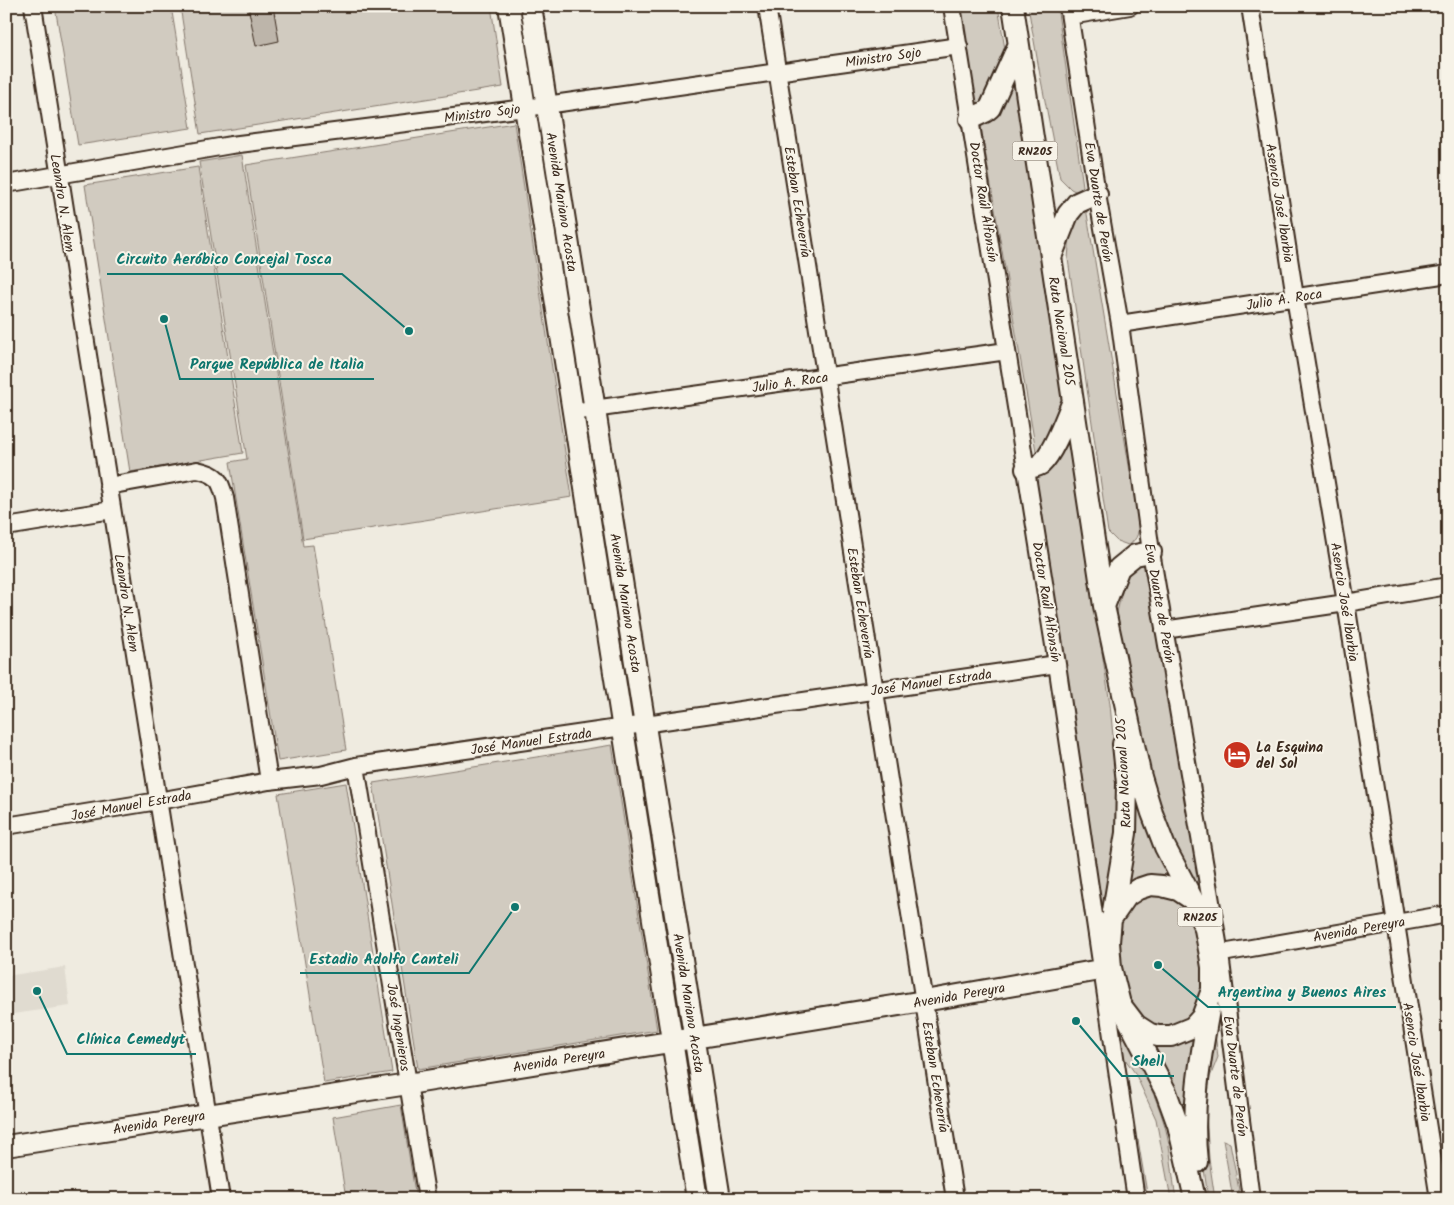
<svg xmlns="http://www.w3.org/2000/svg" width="1454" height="1205" viewBox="0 0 1454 1205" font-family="Kalam,sans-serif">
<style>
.built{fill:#e0dbd0}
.green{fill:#d1cbc0;stroke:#867a6f}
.building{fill:#bdb5aa;stroke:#3b2a1e}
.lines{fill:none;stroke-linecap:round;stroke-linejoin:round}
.minor-casing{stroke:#3b2a1e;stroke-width:20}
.major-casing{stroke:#3b2a1e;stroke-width:24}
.minor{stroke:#f7f3e8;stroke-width:16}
.major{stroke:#f7f3e8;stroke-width:20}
.labels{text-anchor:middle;stroke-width:4;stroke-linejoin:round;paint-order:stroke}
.shield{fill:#f7f3e8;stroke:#73665b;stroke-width:1}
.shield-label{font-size:12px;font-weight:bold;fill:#3b2a1e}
.street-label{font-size:14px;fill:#3b2a1e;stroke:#f7f3e8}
.poi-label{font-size:14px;font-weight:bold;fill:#3b2a1e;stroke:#f7f3e8;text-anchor:start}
.leader{fill:none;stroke:#0f766e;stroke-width:2}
.callout-dot{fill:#0f766e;stroke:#f7f3e8;stroke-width:2}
.callout-label{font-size:15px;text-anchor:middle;font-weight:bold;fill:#0f766e;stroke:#f7f3e8;stroke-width:4;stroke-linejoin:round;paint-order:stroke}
</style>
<rect width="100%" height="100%" fill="#efebe0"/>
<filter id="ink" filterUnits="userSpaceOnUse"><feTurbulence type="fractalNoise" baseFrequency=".02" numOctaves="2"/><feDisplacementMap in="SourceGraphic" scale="10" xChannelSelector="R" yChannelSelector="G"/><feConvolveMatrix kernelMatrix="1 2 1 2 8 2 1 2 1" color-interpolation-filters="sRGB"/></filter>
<g filter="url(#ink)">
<path class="built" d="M 65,967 L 70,1006 L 6,1015 L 6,976 Z"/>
<path class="green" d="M 55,6 L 171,6 L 191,128 L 78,145 Z
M 180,6 L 491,6 L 503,87 L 200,134 Z
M 516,6 L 521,6 L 533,80 L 528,81 Z
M 958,6 L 998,6 L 1007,62 L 987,101 L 975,109 Z
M 1028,6 L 1057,6 L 1082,179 L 1083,186 L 1077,192 L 1071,189 L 1060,178 L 1040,75 Z
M 1014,74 L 1066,395 L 1062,415 L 1037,457 L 981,127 L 995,116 Z
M 514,123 L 572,497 L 303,539 L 246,165 Z
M 537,125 L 542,125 L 583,392 L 579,393 Z
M 242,155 L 303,546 L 313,545 L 346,750 L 278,761 L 230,462 L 247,459 L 199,162 Z
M 198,167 L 243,453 L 130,472 L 85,185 Z
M 1086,208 L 1138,519 C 1139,531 1139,539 1128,545 L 1117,541 L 1108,532 L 1068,259 L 1070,233 Z
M 1068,430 L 1110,704 L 1116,769 L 1117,820 L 1112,873 L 1102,929 L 1033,475 Z
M 589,434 L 630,701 L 626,702 L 584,435 Z
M 1143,558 L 1208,921 L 1168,840 L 1134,722 L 1117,612 L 1125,580 L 1131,569 Z
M 612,745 L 657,1030 L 418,1069 L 373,783 Z
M 640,751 L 682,1018 L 678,1019 L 636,752 Z
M 1130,772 L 1182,887 L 1125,891 Z
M 346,783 L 392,1072 L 324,1083 L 278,794 Z
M 1159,892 L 1184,902 L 1201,938 L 1205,989 L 1196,1014 L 1171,1029 L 1145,1025 L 1127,1001 L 1116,945 L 1121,914 L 1134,901 Z
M 1115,1018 C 1134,1053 1154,1088 1165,1126 C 1171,1149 1172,1175 1176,1199 L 1171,1199 L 1156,1119 L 1135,1073 L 1120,1052 Z
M 1213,1018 L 1218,1057 L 1210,1077 L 1206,1113 L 1209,1159 L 1215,1199 L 1208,1199 L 1202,1153 L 1202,1113 Z
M 1195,1033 L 1191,1145 L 1144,1037 Z
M 691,1070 L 711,1199 L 706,1199 L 686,1071 Z
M 401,1105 L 416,1199 L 346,1199 L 333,1117 Z
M 1138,1140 L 1148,1199 L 1143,1199 L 1133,1141 Z
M 1223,1140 L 1230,1143 L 1239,1190 L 1233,1199 Z"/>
<path class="building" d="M 248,6 L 273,6 L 279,41 L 256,46 Z"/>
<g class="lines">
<g class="minor-casing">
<path id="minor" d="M 33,6 L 221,1199
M 767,6 L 955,1199
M 952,6 L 1057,664 L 1136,1199
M 1068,6 L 1097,194 L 1120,324 L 1151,552 L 1220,954 L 1251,1199
M 1250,6 L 1295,297 L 1346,603 L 1439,1199
M 1070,16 L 1130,6
M 6,184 L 231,145 L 525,108 L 959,46
M 1120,324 L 1448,274
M 572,412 L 1007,351
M 108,486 L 197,470 C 217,474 220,479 225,498 L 269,781
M 6,527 L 112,510
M 1164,630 L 1346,603 L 1448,586
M 356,766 L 427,1199
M 6,826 L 158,801 L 269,781 L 321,775 L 356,766 L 1057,664
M 1211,955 L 1448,914"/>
</g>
<g class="major-casing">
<path id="major" d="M 509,6 L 697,1199
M 531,6 L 720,1199
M 1013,6 L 1104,606 L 1141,777 L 1152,813 L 1165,847 L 1193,900
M 970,119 L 985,112 L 990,108 L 1018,46
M 1051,257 L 1068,214 L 1077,203 L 1097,194
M 1026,469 C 1031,467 1037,467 1041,464 C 1054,452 1066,417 1073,401
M 1105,604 L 1119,568 L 1135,555 L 1151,552
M 1113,911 L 1126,833 L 1127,783 L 1123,744
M 1120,1004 L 1136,1025 L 1150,1034 L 1158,1036 L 1171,1036 L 1193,1027 L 1202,1017 L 1212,990 L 1212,967 L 1210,955 L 1205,929 L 1193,900 L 1178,890 L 1162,886 L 1150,885 L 1138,889 L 1127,896 L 1111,919 L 1109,942 L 1111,968 L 1120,1004 L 1166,1092 L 1178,1125 L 1195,1199
M 6,1146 L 408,1084 L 924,1001 L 1111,968
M 1197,1162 C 1191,1110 1200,1060 1209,1010"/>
</g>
<use href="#minor" class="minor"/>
<use href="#major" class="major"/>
</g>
</g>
<defs>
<g id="hotel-disc" transform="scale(1.4375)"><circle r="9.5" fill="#c8321e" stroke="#f7f3e8"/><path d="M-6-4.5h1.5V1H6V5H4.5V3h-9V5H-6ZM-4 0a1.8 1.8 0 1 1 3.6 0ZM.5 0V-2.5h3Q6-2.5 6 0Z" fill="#fff"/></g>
</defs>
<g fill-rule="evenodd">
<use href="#hotel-disc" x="1237" y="755"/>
</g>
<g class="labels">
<g class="shield">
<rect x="1012.5" y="141.5" width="45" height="19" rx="4"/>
<rect x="1177.5" y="907.5" width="45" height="19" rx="4"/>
</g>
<g class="shield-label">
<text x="1035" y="155">RN205</text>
<text x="1200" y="921">RN205</text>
</g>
<g class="street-label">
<text transform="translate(883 57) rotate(-8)" y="5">Ministro Sojo</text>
<text transform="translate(482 113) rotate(-7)" y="5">Ministro Sojo</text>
<text transform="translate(562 202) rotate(81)" y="5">Avenida Mariano Acosta</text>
<text transform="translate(798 202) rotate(81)" y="5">Esteban Echeverría</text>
<text transform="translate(984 202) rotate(81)" y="5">Doctor Raúl Alfonsín</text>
<text transform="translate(1099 202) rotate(81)" y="5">Eva Duarte de Perón</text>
<text transform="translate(63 203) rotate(81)" y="5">Leandro N. Alem</text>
<text transform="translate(1280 203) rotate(81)" y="5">Asencio José Ibarbia</text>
<text transform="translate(1284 299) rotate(-9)" y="5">Julio A. Roca</text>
<text transform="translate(1062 331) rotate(81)" y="5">Ruta Nacional 205</text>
<text transform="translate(790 382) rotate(-8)" y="5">Julio A. Roca</text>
<text transform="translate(1047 602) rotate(81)" y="5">Doctor Raúl Alfonsín</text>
<text transform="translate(1345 602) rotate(81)" y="5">Asencio José Ibarbia</text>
<text transform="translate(127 603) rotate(81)" y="5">Leandro N. Alem</text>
<text transform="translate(626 603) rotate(81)" y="5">Avenida Mariano Acosta</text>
<text transform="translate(861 603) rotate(81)" y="5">Esteban Echeverría</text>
<text transform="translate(1160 603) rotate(80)" y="5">Eva Duarte de Perón</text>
<text transform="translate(931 682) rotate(-8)" y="5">José Manuel Estrada</text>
<text transform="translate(531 741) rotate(-8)" y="5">José Manuel Estrada</text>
<text transform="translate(1123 773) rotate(-93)" y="5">Ruta Nacional 205</text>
<text transform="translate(131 805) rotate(-10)" y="5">José Manuel Estrada</text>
<text transform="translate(1359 929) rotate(-10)" y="5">Avenida Pereyra</text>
<text transform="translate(959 995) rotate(-10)" y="5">Avenida Pereyra</text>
<text transform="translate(689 1003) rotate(81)" y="5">Avenida Mariano Acosta</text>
<text transform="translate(399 1027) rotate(81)" y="5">José Ingenieros</text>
<text transform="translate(559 1060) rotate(-9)" y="5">Avenida Pereyra</text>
<text transform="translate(1417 1062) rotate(81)" y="5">Asencio José Ibarbia</text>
<text transform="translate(1236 1076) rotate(83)" y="5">Eva Duarte de Perón</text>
<text transform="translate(936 1077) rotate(81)" y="5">Esteban Echeverría</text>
<text transform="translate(159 1122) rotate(-9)" y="5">Avenida Pereyra</text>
</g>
<g class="poi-label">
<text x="1256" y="752">La Esquina<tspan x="1256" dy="16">del Sol</tspan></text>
</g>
</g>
<path class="leader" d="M409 331L342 274H107M164 319L180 379H374M515 907L469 973H300M1158 965L1208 1007H1396M37 991L67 1054H196M1076 1021L1122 1076H1174"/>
<g class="callout-dot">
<circle cx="409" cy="331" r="5"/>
<circle cx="164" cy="319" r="5"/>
<circle cx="515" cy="907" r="5"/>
<circle cx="1158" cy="965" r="5"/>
<circle cx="37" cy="991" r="5"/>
<circle cx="1076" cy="1021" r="5"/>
</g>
<g class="callout-label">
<text x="224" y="264">Circuito Aeróbico Concejal Tosca</text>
<text x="277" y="369">Parque República de Italia</text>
<text x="384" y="964">Estadio Adolfo Canteli</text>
<text x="1302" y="997">Argentina y Buenos Aires</text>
<text x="131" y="1044">Clínica Cemedyt</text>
<text x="1148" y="1066">Shell</text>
</g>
<rect width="1454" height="1205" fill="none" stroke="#f7f3e8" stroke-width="25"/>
<rect x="12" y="12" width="1429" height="1180" fill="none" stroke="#3b2a1e" stroke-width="2" filter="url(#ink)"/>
</svg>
